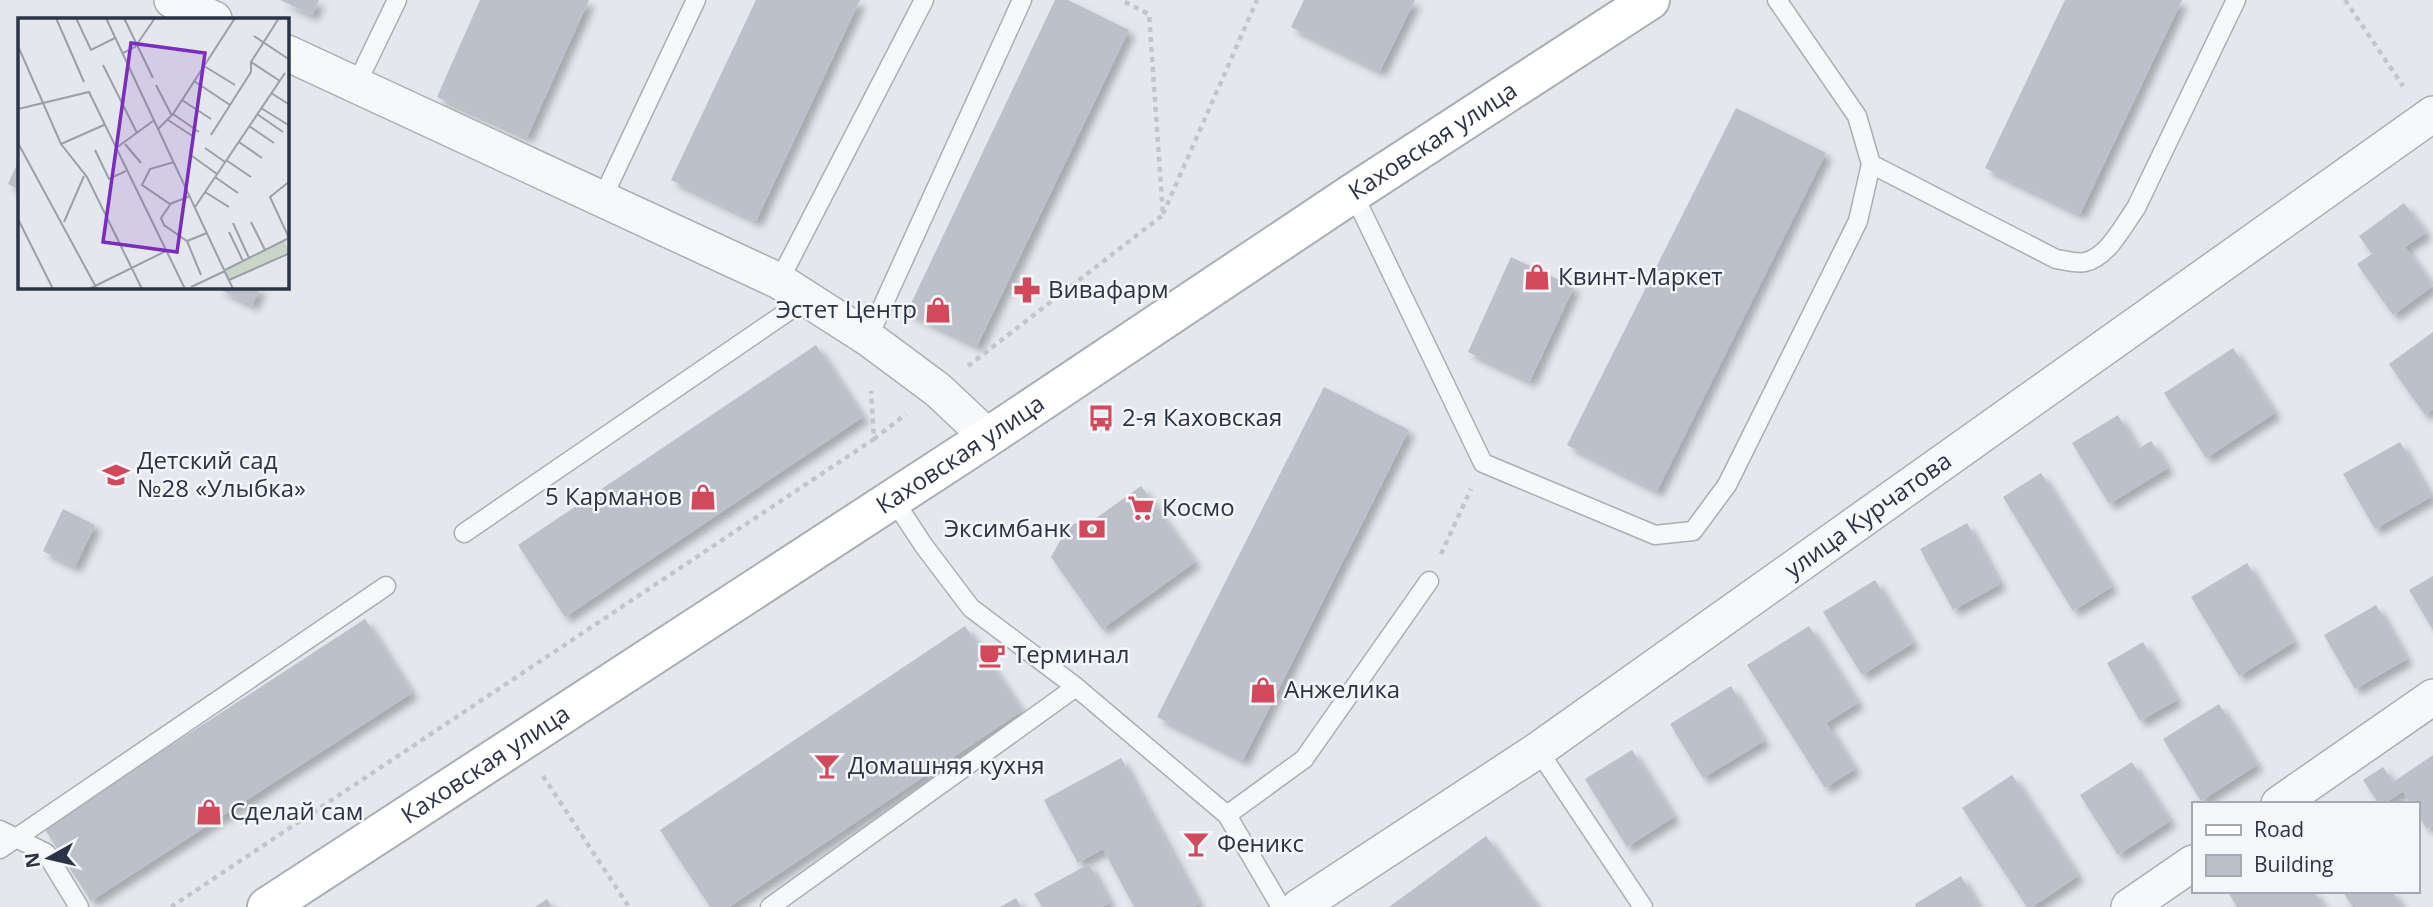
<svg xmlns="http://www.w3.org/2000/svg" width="2433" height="907" viewBox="0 0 2433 907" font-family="'Open Sans',sans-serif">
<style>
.building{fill:#bbc0ca;filter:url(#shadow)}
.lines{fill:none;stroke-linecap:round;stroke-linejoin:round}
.lane-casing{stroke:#a9aeb7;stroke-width:21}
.street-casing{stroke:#a9aeb7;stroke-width:38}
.secondary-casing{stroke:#a9aeb7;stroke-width:42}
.path{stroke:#c2c5cb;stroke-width:4.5;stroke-dasharray:5 5;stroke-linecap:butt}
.lane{stroke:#f7f8fa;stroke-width:18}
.street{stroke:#f7f8fa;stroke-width:35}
.secondary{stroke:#fff;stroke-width:38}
.labels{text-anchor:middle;stroke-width:5;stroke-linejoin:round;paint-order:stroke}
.street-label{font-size:24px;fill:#2b3445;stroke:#f4f6f9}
.poi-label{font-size:24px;fill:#2b3445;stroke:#f4f6f9;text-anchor:start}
.inset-road{fill:none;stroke:#9a9fa9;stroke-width:2}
.view{fill:#7b2cbf;fill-opacity:0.15;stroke:#7b2cbf;stroke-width:3.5}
.inset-edge{fill:none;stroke:#2b3445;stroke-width:3.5}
</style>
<defs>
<filter id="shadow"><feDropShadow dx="6" dy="6" stdDeviation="3.5" flood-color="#0004"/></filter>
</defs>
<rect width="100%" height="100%" fill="#e4e7ec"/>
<path class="building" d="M 280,0 L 319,0 L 312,15 Z
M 480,0 L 589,0 L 527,137 L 437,97 Z
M 756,0 L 860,0 L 756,221 L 671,180 Z
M 1055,0 L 1068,0 L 1129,30 L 977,346 L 907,312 Z
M 1304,0 L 1415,0 L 1380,71 L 1291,27 Z
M 2065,0 L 2182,0 L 2080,214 L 1985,168 Z
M 1736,108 L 1826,153 L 1657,491 L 1567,445 Z
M 19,160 L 19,190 L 8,184 Z
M 2404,203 L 2426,233 L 2405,247 L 2433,286 L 2393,315 L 2357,264 L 2372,254 L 2359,236 Z
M 1511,257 L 1574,287 L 1530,381 L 1468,352 Z
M 215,287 L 261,287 L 252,305 Z
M 2433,332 L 2433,409 L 2425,415 L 2389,364 Z
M 816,345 L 863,417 L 565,617 L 518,545 Z
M 2233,348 L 2275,413 L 2206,458 L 2164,393 Z
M 1324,387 L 1409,430 L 1243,760 L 1157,717 Z
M 2118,415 L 2138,449 L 2151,441 L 2168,468 L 2109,504 L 2072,443 Z
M 2400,442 L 2431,497 L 2375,529 L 2343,474 Z
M 2041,473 L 2112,587 L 2073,611 L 2003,497 Z
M 1141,486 L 1195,562 L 1102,629 L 1051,557 L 1069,525 L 1095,519 Z
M 63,509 L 95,525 L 75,567 L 43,551 Z
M 1967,523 L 2000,584 L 1953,610 L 1920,549 Z
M 2247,563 L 2294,642 L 2239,676 L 2191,597 Z
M 2433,576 L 2433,630 L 2409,590 Z
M 1875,580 L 1913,643 L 1862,675 L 1823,612 Z
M 2376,605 L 2407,659 L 2355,689 L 2324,635 Z
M 365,619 L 412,693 L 91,901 L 44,828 Z
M 965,626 L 1022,711 L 729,907 L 710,907 L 660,830 Z
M 1809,626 L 1858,703 L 1826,723 L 1855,769 L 1825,788 L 1747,665 Z
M 2143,642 L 2177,700 L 2140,721 L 2107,663 Z
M 1731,686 L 1764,741 L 1703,778 L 1670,724 Z
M 2219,704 L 2257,765 L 2201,801 L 2163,739 Z
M 1632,750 L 1674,817 L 1627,847 L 1585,779 Z
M 2433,755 L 2433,825 L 2427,829 L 2417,814 L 2417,804 L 2411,804 L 2403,791 L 2384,804 L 2379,804 L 2363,780 L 2383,767 L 2393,782 Z
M 1121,758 L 1199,904 L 1194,907 L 1134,907 L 1103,849 L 1078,863 L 1044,800 Z
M 2132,762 L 2170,821 L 2118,855 L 2080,795 Z
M 2012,775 L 2078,876 L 2032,907 L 2027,907 L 1962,808 Z
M 1486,836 L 1538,907 L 1389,907 Z
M 1089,864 L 1110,903 L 1102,907 L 1042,907 L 1034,894 Z
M 1961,876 L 1979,907 L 1916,907 L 1915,904 Z
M 2230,891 L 2314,891 L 2324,907 L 2237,907 L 2228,892 Z
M 2342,891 L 2392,891 L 2402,907 L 2353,907 Z
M 1016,898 L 1021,907 L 1000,907 Z
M 547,899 L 552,907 L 535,907 Z"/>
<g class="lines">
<g class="lane-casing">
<path id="lane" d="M 356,85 L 397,0
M 1871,164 L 2056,259 C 2064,260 2077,264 2085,262 C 2108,257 2123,226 2136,208 L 2236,0
M 1353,193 L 1483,463 L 1655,535 L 1693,531 L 1727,485 L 1858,221 L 1871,164 L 1857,116 L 1777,0
M 602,199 L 696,0
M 779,281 L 924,0
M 868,338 L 1022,0
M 893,499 L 924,546 L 971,608 L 1076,687 L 1227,815 L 1281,907
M 464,533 L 806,299
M 1538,750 L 1643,907
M 1227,815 L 1304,759 L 1429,581
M 0,830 L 46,853 L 79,907
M 0,849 L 386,586
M 770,907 L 1076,687"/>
</g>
<g class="street-casing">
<g id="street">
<path d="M 172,0 L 214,19"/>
<path d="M 287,53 L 779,281 L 868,338 L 938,390 L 988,437"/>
<path d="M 2279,804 L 2433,697"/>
<path id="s1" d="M 1299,907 L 1538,750 L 2433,114"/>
<path d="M 2129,907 L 2193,863"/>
</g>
</g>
<g class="secondary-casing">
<g id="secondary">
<path id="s2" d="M 267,907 L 988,437 L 1353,193 L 1650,0"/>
</g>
</g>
<path class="path" d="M 2345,0 L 2403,86
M 1163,214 L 1257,0
M 968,366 L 1163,215 L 1149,14 L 1121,0
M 874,439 L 906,414
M 1441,554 L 1471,489
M 543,776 L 629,907
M 171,907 L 874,439 L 871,391"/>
<use href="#lane" class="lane"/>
<use href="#street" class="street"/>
<use href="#secondary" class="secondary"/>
</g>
<defs>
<g id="shop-bare" transform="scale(2.1)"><path d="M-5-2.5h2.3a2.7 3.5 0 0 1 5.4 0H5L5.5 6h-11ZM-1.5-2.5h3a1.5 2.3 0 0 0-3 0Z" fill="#d1495b" stroke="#f4f6f9" stroke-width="2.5" paint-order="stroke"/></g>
<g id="pharmacy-bare" transform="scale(2.1)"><path d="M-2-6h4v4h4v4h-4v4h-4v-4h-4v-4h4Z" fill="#d1495b" stroke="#f4f6f9" stroke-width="2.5" paint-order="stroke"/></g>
<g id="bus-bare" transform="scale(2.1)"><path d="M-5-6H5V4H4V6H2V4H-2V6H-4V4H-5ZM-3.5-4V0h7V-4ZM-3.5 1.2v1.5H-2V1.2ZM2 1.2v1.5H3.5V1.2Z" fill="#d1495b" stroke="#f4f6f9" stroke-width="2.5" paint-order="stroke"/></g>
<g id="school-bare" transform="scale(2.1)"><path d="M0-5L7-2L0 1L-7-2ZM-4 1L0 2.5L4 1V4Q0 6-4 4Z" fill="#d1495b" stroke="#f4f6f9" stroke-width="2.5" paint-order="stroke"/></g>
<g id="supermarket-bare" transform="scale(2.1)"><path d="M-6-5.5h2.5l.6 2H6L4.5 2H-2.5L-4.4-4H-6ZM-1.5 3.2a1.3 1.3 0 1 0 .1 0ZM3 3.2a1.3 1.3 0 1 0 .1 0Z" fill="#d1495b" stroke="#f4f6f9" stroke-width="2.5" paint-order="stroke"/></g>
<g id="bank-bare" transform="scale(2.1)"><path d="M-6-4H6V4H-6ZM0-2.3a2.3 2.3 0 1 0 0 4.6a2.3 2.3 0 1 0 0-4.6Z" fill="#d1495b" stroke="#f4f6f9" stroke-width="2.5" paint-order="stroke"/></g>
<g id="cafe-bare" transform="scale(2.1)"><path d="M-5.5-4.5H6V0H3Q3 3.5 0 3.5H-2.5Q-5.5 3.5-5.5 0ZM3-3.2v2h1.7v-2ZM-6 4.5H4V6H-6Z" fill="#d1495b" stroke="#f4f6f9" stroke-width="2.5" paint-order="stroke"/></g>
<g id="bar-bare" transform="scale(2.1)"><path d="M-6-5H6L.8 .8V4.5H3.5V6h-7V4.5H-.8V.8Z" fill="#d1495b" stroke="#f4f6f9" stroke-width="2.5" paint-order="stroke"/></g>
</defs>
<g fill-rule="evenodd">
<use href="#shop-bare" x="1537" y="277"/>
<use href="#pharmacy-bare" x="1027" y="290"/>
<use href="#shop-bare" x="938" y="310"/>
<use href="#bus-bare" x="1101" y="418"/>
<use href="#school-bare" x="116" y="475"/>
<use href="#shop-bare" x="703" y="497"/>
<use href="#supermarket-bare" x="1141" y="508"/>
<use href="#bank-bare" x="1092" y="529"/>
<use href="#cafe-bare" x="992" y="655"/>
<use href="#shop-bare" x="1263" y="690"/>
<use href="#bar-bare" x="827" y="766"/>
<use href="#shop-bare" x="209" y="812"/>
<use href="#bar-bare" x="1196" y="844"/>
</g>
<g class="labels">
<g class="street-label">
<text dy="8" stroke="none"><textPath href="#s2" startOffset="1395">Каховская улица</textPath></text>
<text dy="8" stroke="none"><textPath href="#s2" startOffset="828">Каховская улица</textPath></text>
<text dy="8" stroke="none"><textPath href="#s1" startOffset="691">улица Курчатова</textPath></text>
<text dy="8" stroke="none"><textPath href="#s2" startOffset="261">Каховская улица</textPath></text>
</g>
<g class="poi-label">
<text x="1558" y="285">Квинт-Маркет</text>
<text x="1048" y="298">Вивафарм</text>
<text x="917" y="318" text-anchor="end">Эстет Центр</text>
<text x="1122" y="426">2-я Каховская</text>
<text x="137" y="469">Детский сад<tspan x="137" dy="28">№28 «Улыбка»</tspan></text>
<text x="682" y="505" text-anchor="end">5 Карманов</text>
<text x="1162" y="516">Космо</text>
<text x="1071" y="537" text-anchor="end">Эксимбанк</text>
<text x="1013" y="663">Терминал</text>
<text x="1284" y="698">Анжелика</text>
<text x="848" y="774">Домашняя кухня</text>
<text x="230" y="820">Сделай сам</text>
<text x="1217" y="852">Феникс</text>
</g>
</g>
<g transform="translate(18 18)">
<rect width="271" height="271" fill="#e4e7ec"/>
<path d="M 266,222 L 271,234 L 211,262 L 207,252 Z" fill="#c9d6c5"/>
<path class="inset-road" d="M 38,0 L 66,64M 58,0 L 73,32 L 97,20M 88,0 L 215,271M 106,0 L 135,60M 261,0 L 233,44 L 262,63M 236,18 L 272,42M 0,28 L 43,126 L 69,159 L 124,271M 105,35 L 117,29 L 137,0M 85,47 L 119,115M 186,48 L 217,67M 176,63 L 212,87M 138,67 L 154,98M 253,75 L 272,87M 164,82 L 193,101M 243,90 L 272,108M 0,91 L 71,74 L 167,271M 155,96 L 181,114M 239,96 L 265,114M 150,102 L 176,119M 231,108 L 256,125M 140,111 L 155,96 L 217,0M 193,117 L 233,54 L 233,44M 221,124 L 244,140M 0,125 L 79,271M 43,126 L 86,107M 107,126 L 123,145M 98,130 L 135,103M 187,130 L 207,144M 77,132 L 91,161 L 108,153M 174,138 L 199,156M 208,142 L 233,159M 156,144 L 132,151 L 124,167 L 152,186 L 172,178M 197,159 L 220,175M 187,174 L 211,189M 152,187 L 143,200 L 146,207 L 169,223 L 189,215M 177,189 L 267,55M 0,201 L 35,271M 46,204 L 66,158M 233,204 L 247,232M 215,205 L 231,240M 211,214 L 225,243M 169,223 L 183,257M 207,252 L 271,220 L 252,179 L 272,163M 211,262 L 272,235M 173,269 L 207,253M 71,271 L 150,232"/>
<path class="view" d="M 113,25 L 187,35 L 159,234 L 85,224 Z"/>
<rect width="271" height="271" class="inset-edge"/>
</g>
<rect x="2192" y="802" width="228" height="91" fill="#f4f6f9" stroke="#a4a8b1" stroke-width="2"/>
<rect x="2206" y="825" width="35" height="10" fill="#ffffff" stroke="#a4a8b1" stroke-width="2"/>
<text x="2254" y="837" font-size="21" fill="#2b3445">Road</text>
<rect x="2206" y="855" width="35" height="21" fill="#bbc0ca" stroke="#a4a8b1" stroke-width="2"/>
<text x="2254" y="872" font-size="21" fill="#2b3445">Building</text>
<g transform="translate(49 858) rotate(262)" stroke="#f4f6f9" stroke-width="5" paint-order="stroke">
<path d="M0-5L12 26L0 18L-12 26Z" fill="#2b3445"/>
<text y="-10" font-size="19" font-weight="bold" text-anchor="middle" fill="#2b3445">N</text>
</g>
</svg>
